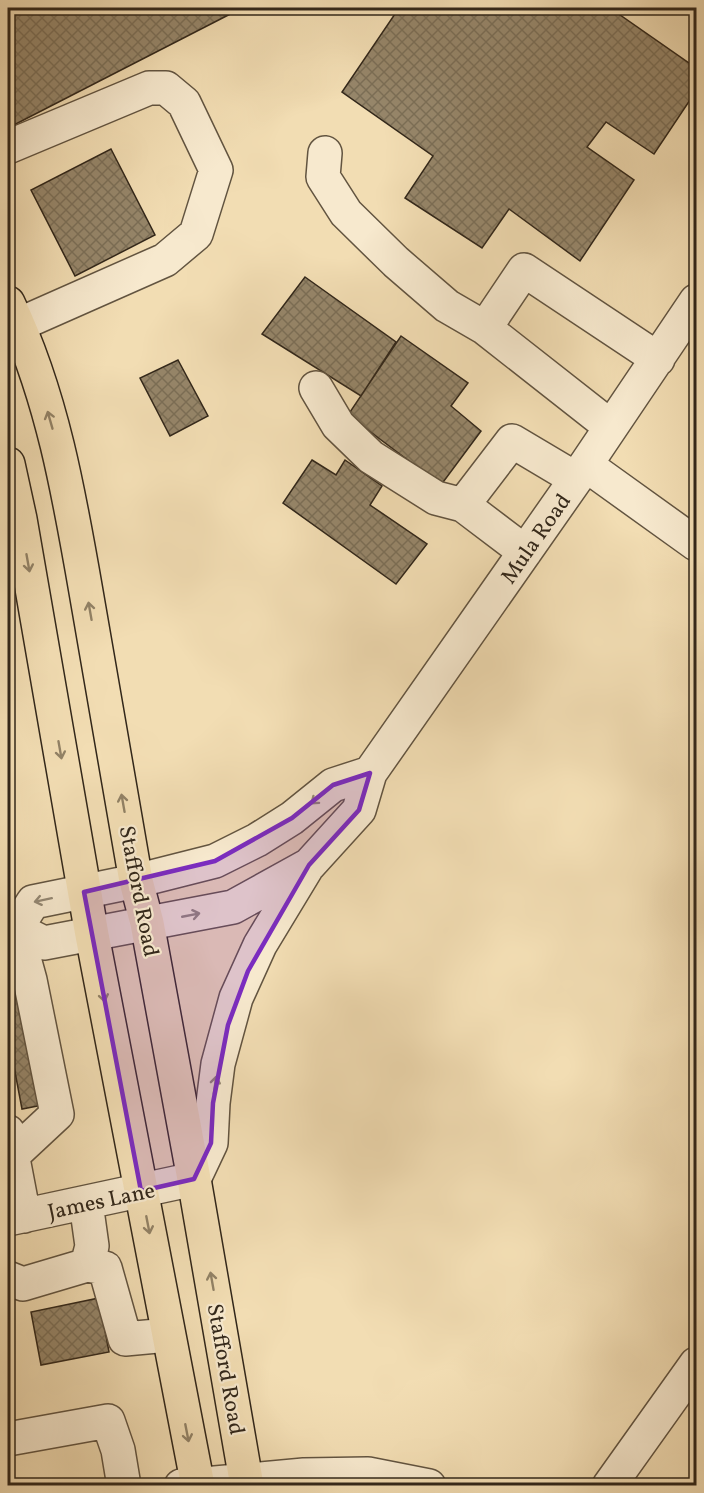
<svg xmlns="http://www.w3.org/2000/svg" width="704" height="1493" viewBox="0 0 704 1493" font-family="Vollkorn,serif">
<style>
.building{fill:url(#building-cross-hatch);stroke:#32271a;stroke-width:1.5}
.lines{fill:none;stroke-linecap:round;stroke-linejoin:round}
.minor-casing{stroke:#625440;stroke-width:36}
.major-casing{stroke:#32271a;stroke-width:36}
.minor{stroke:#f7e9ce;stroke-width:33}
.major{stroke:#f2ddb3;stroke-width:33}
.oneway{stroke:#928266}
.oneway2{stroke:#948874}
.marked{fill:#7b2cbf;fill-opacity:0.2;stroke:#7b2cbf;stroke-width:4.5;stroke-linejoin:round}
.labels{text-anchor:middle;stroke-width:4.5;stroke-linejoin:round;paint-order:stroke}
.street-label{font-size:22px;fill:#32271a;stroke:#f7e9ce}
</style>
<defs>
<pattern id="building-cross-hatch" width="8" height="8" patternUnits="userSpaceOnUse" patternTransform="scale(1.5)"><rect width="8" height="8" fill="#96866a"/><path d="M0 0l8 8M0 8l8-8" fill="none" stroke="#7b6e56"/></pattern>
</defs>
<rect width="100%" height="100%" fill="#f2ddb3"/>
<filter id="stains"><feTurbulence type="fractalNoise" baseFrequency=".00333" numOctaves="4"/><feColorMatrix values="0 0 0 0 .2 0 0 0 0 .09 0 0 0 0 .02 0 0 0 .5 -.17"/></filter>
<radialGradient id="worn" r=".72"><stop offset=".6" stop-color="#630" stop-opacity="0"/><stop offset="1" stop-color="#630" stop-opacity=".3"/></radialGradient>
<path class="building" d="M 8,8 L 242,8 L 8,128 Z
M 399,8 L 610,8 L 696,68 L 696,91 L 654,154 L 606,122 L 587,147 L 634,180 L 580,261 L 509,209 L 482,248 L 405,198 L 433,156 L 342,92 Z
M 111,149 L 155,235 L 75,276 L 31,190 Z
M 305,277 L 396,342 L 361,396 L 262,334 Z
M 401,336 L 468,383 L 451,406 L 481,431 L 441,485 L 348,415 Z
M 178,360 L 208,416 L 170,436 L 140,378 Z
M 312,460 L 336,475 L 345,460 L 382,486 L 370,505 L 427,544 L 396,584 L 283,503 Z
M 22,970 L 48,1104 L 22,1109 L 8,1035 L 8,973 Z
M 99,1298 L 109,1352 L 41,1365 L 31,1312 Z"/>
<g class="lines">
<g class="minor-casing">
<path id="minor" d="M 8,147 L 149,88 L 166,88 L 184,103 L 216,170 L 196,234 L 165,260 L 18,325
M 325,153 L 323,177 L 346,213 L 396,262 L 447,306 L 485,328
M 316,388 L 338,425 L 371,457 L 436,498 L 463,505
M 611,427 L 485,328 L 524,270 L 658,359
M 586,465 L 696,544
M 525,552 L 463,505 L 512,441 L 576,479
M 8,931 L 16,929 L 44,943 L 233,907 L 309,865 L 359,810 L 370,773 L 576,479 L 696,301
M 8,1132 L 24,1216
M 8,1155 L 13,1155 L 57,1114 L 30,980 L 16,929 L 33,902 L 136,881 L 215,861 L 257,840 L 292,818 L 333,785 L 370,773
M 8,1219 L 194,1179 L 211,1143 L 213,1103 L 218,1064 L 236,998 L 260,945 L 306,869
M 87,1265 L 105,1268 L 125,1339 L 168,1335
M 8,1278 L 23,1284 L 87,1265 L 92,1246 L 86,1203
M 8,1439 L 108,1421 L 118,1450 L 124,1486
M 181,1486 L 304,1475 L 368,1474 L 429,1486
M 609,1486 L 696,1364"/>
</g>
<g class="major-casing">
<path id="major" d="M 8,303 C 54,398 71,505 89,609 C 105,700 121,791 136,881 L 147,923 L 194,1179 L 247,1486
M 8,464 L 20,519 L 92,935 L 198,1486"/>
</g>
<use href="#minor" class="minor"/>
<use href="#major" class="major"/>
</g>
<defs><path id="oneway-shaft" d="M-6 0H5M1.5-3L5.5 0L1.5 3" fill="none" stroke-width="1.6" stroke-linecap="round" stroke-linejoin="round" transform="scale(1.5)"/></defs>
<g class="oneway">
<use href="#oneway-shaft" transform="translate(50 420) rotate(-106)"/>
<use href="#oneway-shaft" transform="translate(28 563) rotate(80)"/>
<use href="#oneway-shaft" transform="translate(90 611) rotate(-100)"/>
<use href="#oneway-shaft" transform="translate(60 750) rotate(80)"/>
<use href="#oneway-shaft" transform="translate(123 803) rotate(-100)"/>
<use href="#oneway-shaft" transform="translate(103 993) rotate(79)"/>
<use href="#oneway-shaft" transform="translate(148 1225) rotate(79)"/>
<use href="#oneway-shaft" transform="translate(212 1281) rotate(-100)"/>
<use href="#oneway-shaft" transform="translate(187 1433) rotate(79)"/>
</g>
<g class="oneway2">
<use href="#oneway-shaft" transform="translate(318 798) rotate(141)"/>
<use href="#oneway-shaft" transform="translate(43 900) rotate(168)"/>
<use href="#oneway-shaft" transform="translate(191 915) rotate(-11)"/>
<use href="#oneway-shaft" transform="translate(215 1085) rotate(-82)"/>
</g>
<path class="marked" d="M 370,773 L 359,810 L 309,865 L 248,971 L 228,1025 L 213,1103 L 211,1143 L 194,1179 L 141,1191 L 84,892 L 215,861 L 292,818 L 333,785 Z"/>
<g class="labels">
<g class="street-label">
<text transform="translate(535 538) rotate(-55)" y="8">Mula Road</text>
<text transform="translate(140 891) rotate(79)" y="8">Stafford Road</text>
<text transform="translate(101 1200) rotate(-12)" y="8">James Lane</text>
<text transform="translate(227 1369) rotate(80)" y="8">Stafford Road</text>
</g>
</g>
<rect width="704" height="1493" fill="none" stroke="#f2ddb3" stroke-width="30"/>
<rect x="9" y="9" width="686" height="1475" fill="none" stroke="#32271a" stroke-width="3"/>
<rect x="15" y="15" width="674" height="1463" fill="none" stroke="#32271a" stroke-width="1.5"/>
<rect width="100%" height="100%" filter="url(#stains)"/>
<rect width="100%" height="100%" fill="url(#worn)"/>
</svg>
